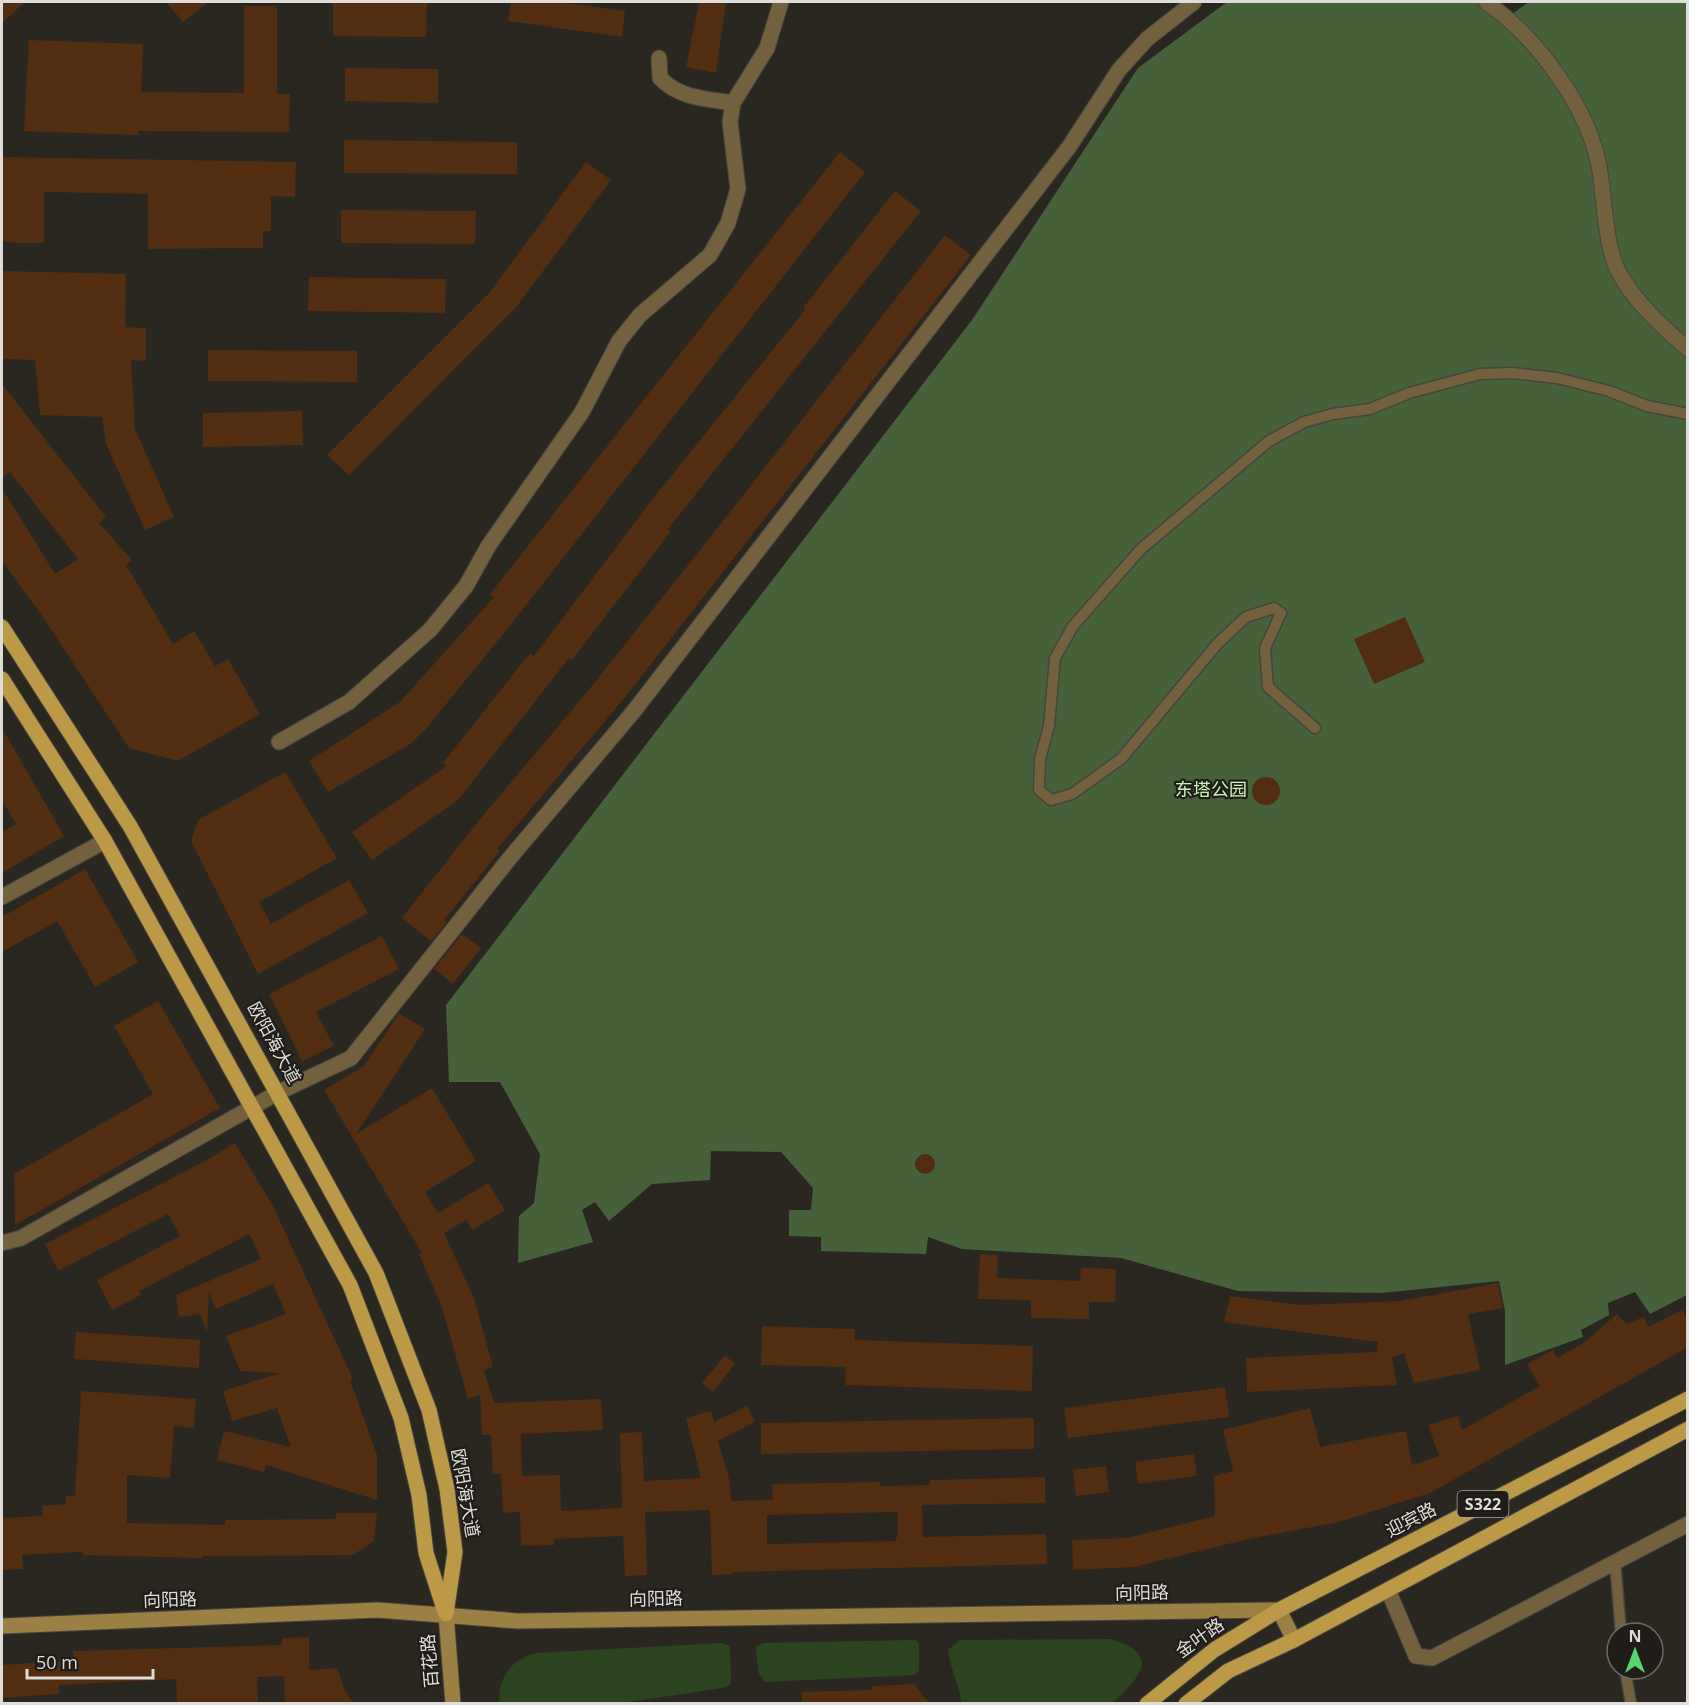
<svg xmlns="http://www.w3.org/2000/svg" width="1689" height="1705" viewBox="0 0 1689 1705" font-family="'Open Sans','Noto Sans SC',sans-serif">
<style>
.green{fill:#2b441f}
.forest{fill:#46613a}
.building{fill:#522d10;fill-rule:evenodd}
.lines{fill:none;stroke-linecap:round;stroke-linejoin:round}
.service-casing{stroke:#47443e;stroke-width:13}
.minor-casing{stroke:#47443e;stroke-width:17}
.tertiary-casing{stroke:#47443e;stroke-width:17}
.secondary-casing{stroke:#47443e;stroke-width:17}
.primary-casing{stroke:#47443e;stroke-width:17}
.service{stroke:#72613c;stroke-width:10}
.minor{stroke:#72613c;stroke-width:15}
.tertiary{stroke:#72613c;stroke-width:15}
.secondary{stroke:#9c8043;stroke-width:15}
.primary{stroke:#bc9947;stroke-width:15}
.labels{text-anchor:middle;stroke-width:4.5;stroke-linejoin:round;paint-order:stroke}
.shield{fill:#201d18;stroke:#a5a39f;stroke-width:1.5}
.shield-label{font-size:16px;font-weight:bold;fill:#deddd9}
.park-label{font-size:18px;fill:#c5f3b2;stroke:#201d18}
.street-label{font-size:18px;fill:#deddd9;stroke:#201d18}
</style>
<rect width="100%" height="100%" fill="#2a2721"/>
<path class="green" d="M 1111,1639 C 1163,1655 1139,1677 1113,1703 L 961,1703 C 960,1684 950,1670 948,1650 L 960,1640 Z
M 915,1640 L 919,1643 L 919,1670 L 915,1675 L 765,1682 L 758,1672 L 756,1646 L 763,1643 Z
M 722,1643 L 730,1646 L 731,1684 L 723,1688 L 622,1703 L 499,1703 C 499,1677 510,1660 536,1653 Z"/>
<path class="forest" d="M 1227,2 L 1477,2 L 1502,21 L 1529,2 L 1687,2 L 1687,1295 L 1650,1314 L 1635,1292 L 1608,1303 L 1609,1315 L 1581,1330 L 1583,1337 L 1505,1365 L 1505,1311 L 1499,1281 L 1381,1293 L 1238,1291 L 1121,1258 L 962,1249 L 928,1237 L 926,1254 L 821,1251 L 821,1237 L 789,1236 L 789,1210 L 811,1210 L 813,1188 L 781,1152 L 711,1151 L 710,1180 L 652,1184 L 609,1221 L 595,1202 L 582,1210 L 593,1242 L 518,1263 L 519,1216 L 534,1203 L 540,1154 L 500,1082 L 449,1082 L 446,1005 L 972,320 L 1138,68 Z"/>
<path class="building" d="M 2,2 L 25,2 L 2,23 Z
M 166,2 L 208,2 L 183,22 Z
M 333,2 L 427,3 L 426,37 L 333,36 Z
M 511,2 L 558,2 L 625,11 L 622,37 L 508,21 Z
M 699,2 L 726,2 L 716,73 L 686,67 Z
M 244,6 L 277,6 L 277,94 L 290,94 L 289,132 L 138,131 L 138,135 L 24,131 L 29,40 L 143,44 L 141,92 L 244,93 Z
M 345,68 L 438,69 L 438,103 L 345,101 Z
M 344,140 L 517,142 L 517,174 L 344,173 Z
M 840,152 L 865,172 L 509,627 L 425,730 L 410,744 L 328,792 L 309,761 L 400,702 L 494,597 L 490,594 Z
M 2,157 L 296,162 L 295,197 L 271,196 L 271,231 L 263,231 L 263,248 L 148,249 L 148,194 L 44,192 L 44,243 L 16,243 L 2,241 Z
M 586,162 L 611,180 L 517,306 L 349,475 L 327,455 L 489,293 Z
M 895,191 L 921,211 L 668,529 L 671,531 L 572,660 L 569,658 L 458,800 L 372,860 L 352,832 L 447,766 L 443,763 L 530,653 L 534,656 L 651,501 L 805,310 L 803,308 Z
M 341,210 L 476,211 L 475,244 L 341,243 Z
M 945,235 L 971,255 L 622,701 L 497,849 L 500,851 L 444,920 L 447,922 L 431,941 L 402,918 L 480,819 L 587,692 L 731,511 Z
M 2,271 L 126,274 L 125,327 L 146,328 L 146,361 L 131,360 L 135,429 L 174,517 L 145,530 L 106,444 L 102,417 L 40,415 L 35,360 L 2,359 Z
M 309,277 L 446,279 L 445,313 L 308,311 Z
M 208,350 L 357,351 L 357,382 L 208,381 Z
M 2,384 L 106,517 L 99,523 L 132,560 L 126,565 L 173,644 L 194,631 L 215,666 L 228,659 L 260,714 L 178,761 L 129,748 L 43,617 L 2,561 L 2,488 L 55,574 L 78,559 L 10,472 L 2,478 Z
M 302,411 L 303,445 L 203,447 L 203,413 Z
M 1405,617 L 1425,662 L 1374,684 L 1354,639 Z
M 2,728 L 64,836 L 2,873 L 2,832 L 16,824 L 2,800 Z
M 285,772 L 337,858 L 259,902 L 271,924 L 349,880 L 368,913 L 258,974 L 191,841 L 198,820 Z
M1252 791a14 14 0 1 1 28 0a14 14 0 1 1-28 0Z
M 85,869 L 138,962 L 95,987 L 57,921 L 2,952 L 2,917 Z
M 462,934 L 481,948 L 453,984 L 434,969 Z
M 382,936 L 399,969 L 316,1012 L 334,1046 L 302,1061 L 269,994 Z
M 158,1001 L 220,1108 L 15,1225 L 14,1174 L 153,1094 L 114,1026 Z
M 399,1013 L 425,1029 L 356,1134 L 432,1088 L 476,1161 L 425,1192 L 438,1213 L 488,1183 L 505,1210 L 472,1230 L 466,1220 L 444,1233 L 474,1298 L 493,1367 L 484,1370 L 494,1403 L 601,1399 L 603,1430 L 521,1434 L 522,1476 L 560,1475 L 561,1511 L 622,1508 L 620,1433 L 642,1432 L 644,1481 L 701,1478 L 686,1418 L 711,1411 L 714,1422 L 747,1406 L 755,1422 L 718,1441 L 730,1482 L 731,1501 L 773,1500 L 772,1484 L 880,1482 L 880,1486 L 930,1485 L 930,1480 L 1045,1477 L 1045,1503 L 922,1505 L 923,1537 L 1046,1534 L 1047,1564 L 733,1572 L 733,1574 L 712,1575 L 710,1510 L 645,1512 L 647,1575 L 625,1576 L 623,1536 L 554,1539 L 554,1545 L 521,1546 L 520,1512 L 503,1513 L 501,1474 L 493,1474 L 491,1435 L 482,1435 L 480,1395 L 468,1399 L 442,1307 L 419,1254 L 422,1253 L 324,1090 L 364,1066 ZM 898,1512 L 898,1537 L 896,1537 L 896,1541 L 767,1544 L 767,1515 Z
M 235,1143 L 273,1206 L 353,1379 L 350,1380 L 377,1455 L 377,1500 L 266,1465 L 264,1472 L 217,1460 L 224,1431 L 291,1447 L 277,1408 L 232,1421 L 223,1391 L 280,1373 L 240,1371 L 226,1336 L 286,1314 L 273,1284 L 216,1309 L 209,1292 L 207,1332 L 200,1314 L 179,1317 L 176,1295 L 261,1259 L 249,1234 L 139,1291 L 141,1295 L 112,1310 L 97,1280 L 180,1236 L 168,1214 L 58,1271 L 45,1244 L 207,1160 Z
M915 1164a10 10 0 1 1 20 0a10 10 0 1 1-20 0Z
M 980,1254 L 998,1255 L 997,1278 L 1080,1281 L 1081,1268 L 1116,1269 L 1115,1302 L 1089,1302 L 1089,1319 L 1031,1318 L 1031,1300 L 978,1299 Z
M 1498,1283 L 1503,1308 L 1468,1314 L 1480,1370 L 1414,1383 L 1404,1353 L 1392,1357 L 1397,1385 L 1247,1392 L 1246,1358 L 1377,1352 L 1378,1342 L 1224,1322 L 1230,1296 L 1300,1305 L 1400,1301 Z
M 1682,1310 L 1688,1320 L 1688,1347 L 1430,1493 L 1339,1522 L 1244,1540 L 1134,1567 L 1073,1570 L 1072,1540 L 1127,1538 L 1215,1516 L 1214,1476 L 1233,1471 L 1223,1430 L 1310,1408 L 1320,1447 L 1406,1431 L 1412,1465 L 1439,1456 L 1428,1425 L 1458,1416 L 1462,1430 L 1540,1386 L 1527,1364 L 1553,1350 L 1557,1358 L 1585,1342 L 1617,1314 L 1626,1324 L 1644,1317 L 1648,1327 Z
M 762,1326 L 855,1329 L 855,1340 L 1033,1346 L 1032,1391 L 845,1385 L 846,1367 L 761,1365 Z
M 76,1332 L 200,1340 L 199,1368 L 74,1359 Z
M 725,1355 L 735,1364 L 713,1392 L 702,1383 Z
M 1225,1387 L 1229,1417 L 1068,1438 L 1064,1408 Z
M 81,1391 L 196,1399 L 194,1428 L 174,1426 L 170,1478 L 127,1475 L 127,1523 L 225,1525 L 225,1520 L 336,1519 L 336,1513 L 377,1513 L 374,1541 L 353,1555 L 202,1556 L 202,1558 L 83,1555 L 83,1552 L 22,1555 L 23,1569 L 2,1570 L 2,1518 L 43,1516 L 42,1506 L 66,1504 L 66,1496 L 75,1496 Z
M 1034,1418 L 1034,1449 L 761,1454 L 761,1423 Z
M 1194,1454 L 1197,1476 L 1138,1484 L 1135,1462 Z
M 1106,1466 L 1109,1492 L 1076,1496 L 1073,1470 Z
M 309,1637 L 309,1670 L 337,1668 L 345,1691 L 354,1704 L 285,1704 L 284,1676 L 257,1677 L 258,1704 L 177,1704 L 176,1679 L 59,1685 L 59,1694 L 2,1698 L 2,1665 L 73,1660 L 73,1651 L 282,1645 L 282,1638 Z
M 914,1684 L 930,1704 L 802,1704 L 802,1692 L 872,1690 L 872,1686 Z"/>
<g class="lines">
<g class="service-casing">
<path id="service" d="M 1315,728 L 1268,687 L 1265,648 L 1281,613 L 1274,608 L 1246,617 L 1218,643 L 1121,759 L 1072,794 L 1051,800 L 1039,790 L 1040,759 L 1049,726 L 1055,658 L 1073,626 L 1141,549 L 1269,441 L 1304,422 L 1333,414 L 1370,409 L 1409,393 L 1480,374 L 1512,373 L 1557,378 L 1609,391 L 1647,406 L 1688,414
M 1615,1561 L 1621,1633
M 1625,1669 L 1631,1704"/>
</g>
<g class="minor-casing">
<path id="minor" d="M 1486,2 C 1537,37 1591,110 1600,172 C 1604,198 1606,248 1618,271 C 1634,301 1661,326 1688,349
M 659,58 L 660,78 C 679,98 706,99 733,103
M 279,742 L 349,702 L 430,630 L 466,586 L 489,545 L 582,412 L 619,341 L 640,315 L 710,255 L 728,223 L 738,189 L 730,122 L 733,103 L 767,48 L 781,2
M 2,1243 L 21,1238 L 279,1092 L 351,1058 L 509,859 L 634,711 L 1069,147 L 1119,70 L 1147,39 L 1194,2
M 1388,1590 L 1416,1656 L 1432,1658 L 1688,1524"/>
</g>
<g class="tertiary-casing">
<path id="tertiary" d="M 2,897 L 105,841"/>
</g>
<g class="secondary-casing">
<path id="secondary" d="M 446,1614 L 453,1704
M 2,1626 L 378,1610 L 518,1621 L 1279,1610 L 1294,1640"/>
</g>
<g class="primary-casing">
<path id="primary" d="M 2,627 L 130,826 L 376,1273 L 429,1410 L 447,1489 L 455,1552 L 446,1614
M 2,679 L 105,841 L 350,1285 L 401,1418 L 419,1495 L 426,1553 L 445,1612
M 1147,1704 L 1214,1650 L 1279,1610 L 1688,1399
M 1186,1704 L 1228,1671 L 1294,1640 L 1688,1429"/>
</g>
<use href="#service" class="service"/>
<use href="#minor" class="minor"/>
<use href="#tertiary" class="tertiary"/>
<use href="#secondary" class="secondary"/>
<use href="#primary" class="primary"/>
</g>
<g class="labels">
<rect class="shield" x="1457.5" y="1491" width="51" height="26" rx="4.5"/>
<g class="shield-label">
<text x="1483" y="1510">S322</text>
</g>
<g class="park-label">
<text x="1211" y="796">东塔公园</text>
</g>
<g class="street-label">
<text transform="translate(274 1043) rotate(61)" y="6">欧阳海大道</text>
<text transform="translate(465 1493) rotate(80)" y="6">欧阳海大道</text>
<text transform="translate(1411 1520) rotate(-27)" y="6">迎宾路</text>
<text transform="translate(1142 1593) rotate(-1)" y="6">向阳路</text>
<text transform="translate(656 1599) rotate(-1)" y="6">向阳路</text>
<text transform="translate(170 1600) rotate(-2)" y="6">向阳路</text>
<text transform="translate(1200 1638) rotate(-35)" y="6">金叶路</text>
<text transform="translate(430 1661) rotate(-95)" y="6">百花路</text>
</g>
</g>
<rect width="1689" height="1705" fill="none" stroke="#deddd9" stroke-width="6"/>
<g transform="translate(1635 1651)"><circle r="28" fill="#201d18" stroke="#6c6a65" stroke-width="1.5"/>
<path d="M0-4.5L10 22L0 15L-10 22Z" fill="#57d570"/>
<text y="-9" font-size="16" font-weight="bold" text-anchor="middle" fill="#deddd9">N</text>
</g>
<path d="M27 1669v9h126v-9" fill="none" stroke="#deddd9" stroke-width="3"/>
<text x="36" y="1669" font-size="18" fill="#deddd9" stroke="#201d18" stroke-width="4.5" paint-order="stroke">50 m</text>
</svg>
